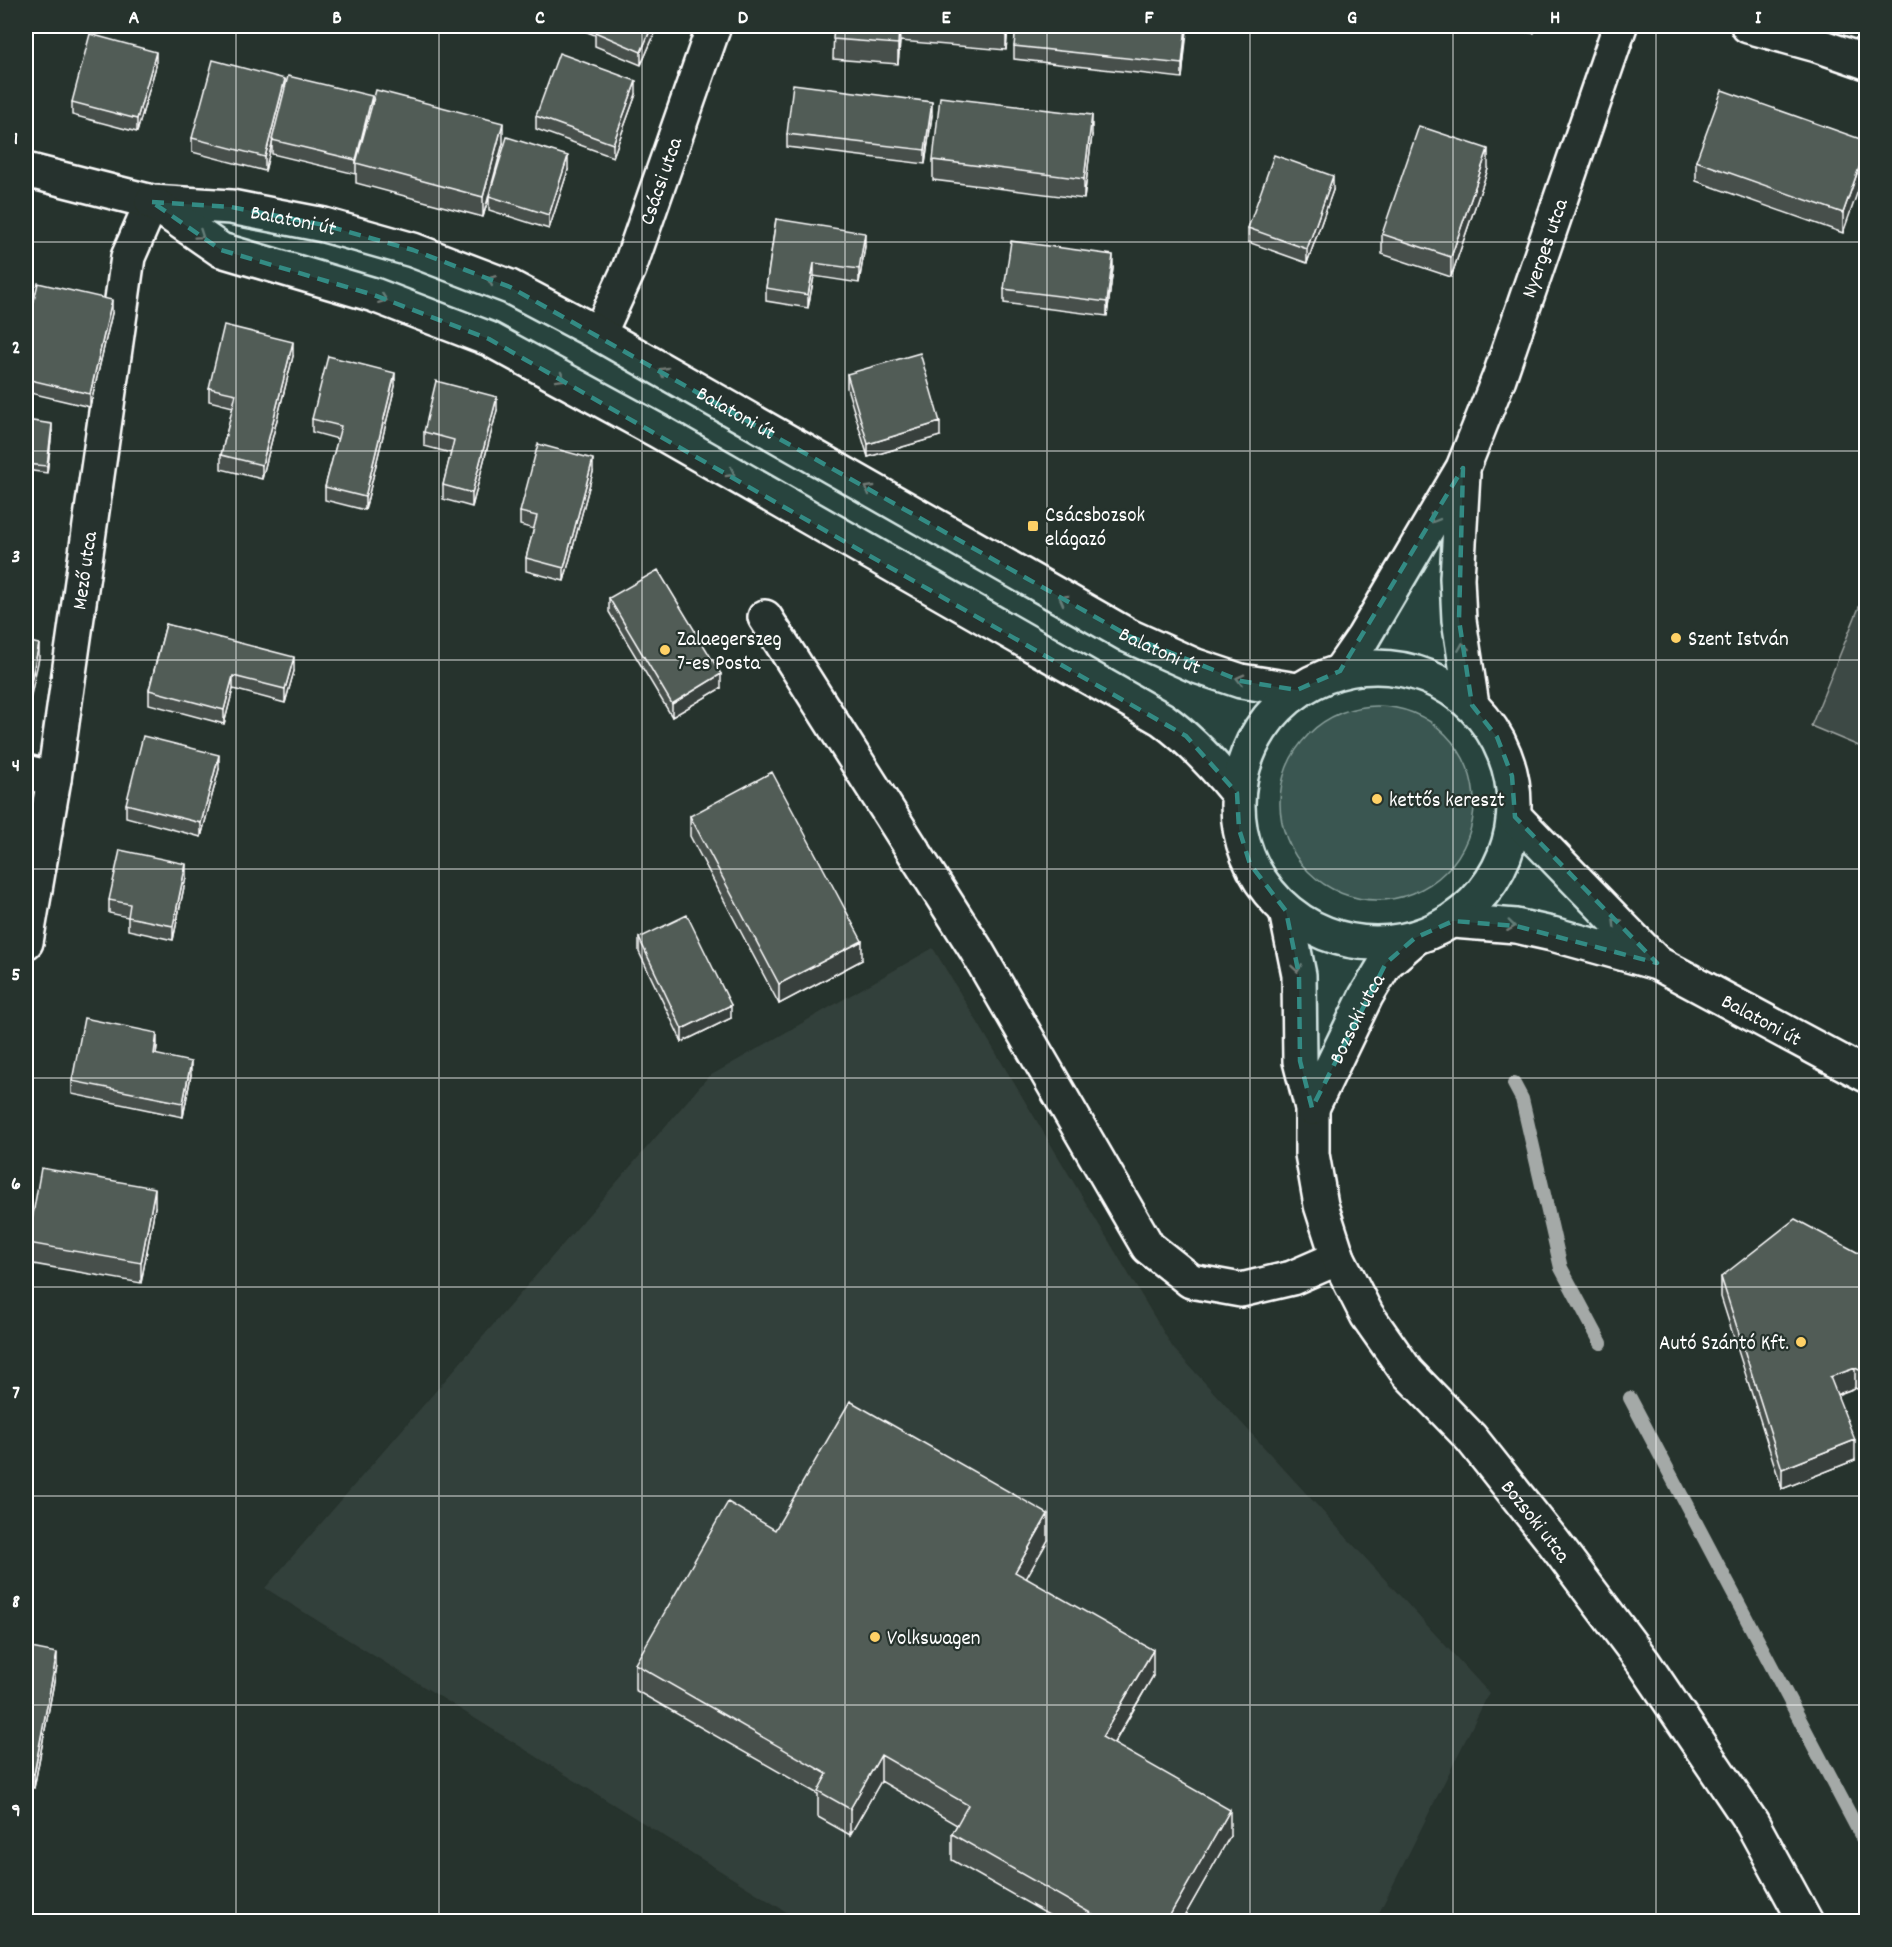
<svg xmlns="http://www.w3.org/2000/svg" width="1892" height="1947" viewBox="0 0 1892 1947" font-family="Dekko,sans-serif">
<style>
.built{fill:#333f3a}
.green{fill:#3e4944;stroke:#9ea4a2;stroke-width:1.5}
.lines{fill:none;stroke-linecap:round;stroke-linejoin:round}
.stream{stroke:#a4a9a7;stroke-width:14}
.minor-casing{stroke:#fff;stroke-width:38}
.major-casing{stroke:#fff;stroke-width:38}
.minor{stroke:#26332d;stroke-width:33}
.major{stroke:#26332d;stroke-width:33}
.wall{fill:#464f4b;stroke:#fff;stroke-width:1.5}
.shaded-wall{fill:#39403d;stroke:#fff;stroke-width:1.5}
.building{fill:#515c57;stroke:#fff;stroke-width:1.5}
.oneway{stroke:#727a76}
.marked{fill:#338b84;fill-opacity:0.2;stroke:#338b84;stroke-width:4.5;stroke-dasharray:12 8;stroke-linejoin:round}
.grid{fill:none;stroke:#fff;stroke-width:1.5;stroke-opacity:0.55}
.poi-dot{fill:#ffd166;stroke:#26332d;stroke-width:2}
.labels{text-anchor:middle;stroke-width:4.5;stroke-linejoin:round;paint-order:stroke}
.street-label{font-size:21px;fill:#fff;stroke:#26332d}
.poi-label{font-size:21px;fill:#fff;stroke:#26332d;text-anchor:start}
.neatline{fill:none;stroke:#fff;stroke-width:2}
.grid-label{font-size:20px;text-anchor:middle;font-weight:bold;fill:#fff}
</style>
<rect width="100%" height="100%" fill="#26332d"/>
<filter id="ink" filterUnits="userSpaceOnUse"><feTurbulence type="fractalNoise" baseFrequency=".0167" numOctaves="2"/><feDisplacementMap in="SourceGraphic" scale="12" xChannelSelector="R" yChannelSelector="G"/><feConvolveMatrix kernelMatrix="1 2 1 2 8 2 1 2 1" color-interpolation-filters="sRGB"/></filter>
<g filter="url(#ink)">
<path class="built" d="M 933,948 L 1173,1348 L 1489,1693 L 1375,1921 L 801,1921 L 265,1588 L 708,1077 Z"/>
<path class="green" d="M 1866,590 L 1866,749 L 1811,726 Z
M1280 803a97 97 0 1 1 194 0a97 97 0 1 1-194 0Z"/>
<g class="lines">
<path class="stream" d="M 1514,1084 L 1522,1099 L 1561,1268 L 1601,1343
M 1630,1398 L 1866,1845"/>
<g class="minor-casing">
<g id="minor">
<path d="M 1748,26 L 1817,45 L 1866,62"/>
<path id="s1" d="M 599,334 L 629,269 L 714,26"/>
<path d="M 1463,474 L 1457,578 L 1459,620 L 1472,705"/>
<path d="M 765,617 L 975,948 L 1148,1247 L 1191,1281 L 1241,1290 L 1292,1278 L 1338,1258"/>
<path id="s2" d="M 1340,671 L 1363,638 L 1463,468 L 1499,378 L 1620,26"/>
<path d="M 26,772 L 54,779"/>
<path id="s3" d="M 1286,911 L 1299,975 L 1300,1061 L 1312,1108 L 1312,1154 L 1321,1205 L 1338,1258 L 1367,1315 L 1407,1372 L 1471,1438 L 1552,1540 L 1644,1663 L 1752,1823 L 1806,1922"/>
<path id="s4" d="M 26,942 L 54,779 L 128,257 L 152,202"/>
<path id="s5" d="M 1312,1108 L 1366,996 L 1386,963 L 1415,938"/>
</g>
</g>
<g class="major-casing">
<g id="major">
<path id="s6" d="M 26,170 L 152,202 L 231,207 L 324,225 L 413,250 L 510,287 L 599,334 L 1129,636 L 1196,666 L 1241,681 L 1297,690"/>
<path d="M 152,202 L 221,250 L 374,295 L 489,339 L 658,431 L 1162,719 C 1191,740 1214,765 1237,793"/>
<circle cx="1376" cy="805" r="138"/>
<path d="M 1515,817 L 1656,962"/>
<path id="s7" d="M 1453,921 L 1516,926 L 1552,934 L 1657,963 L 1866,1075"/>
</g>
</g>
<use href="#minor" class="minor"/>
<use href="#major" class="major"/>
</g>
<path class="wall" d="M 572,26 L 658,26 L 641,65 L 595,46 L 595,35 Z
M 834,26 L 1008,26 L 1006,50 L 900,41 L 898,64 L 833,59 Z
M 1187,26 L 1182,78 L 1014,59 L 1014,46 Z
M 1464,26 L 1535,26 L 1534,33 Z
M 156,66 L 137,132 L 72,115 L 72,102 Z
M 285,86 L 372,106 L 503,143 L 489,194 L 568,170 L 549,229 L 489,210 L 489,196 L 483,217 L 356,183 L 356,174 L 272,154 L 272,141 L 265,171 L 192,152 L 192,138 Z
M 636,94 L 613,157 L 536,129 L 536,116 Z
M 932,115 L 925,164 L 787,147 L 787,134 Z
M 1092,135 L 1084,199 L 933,180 L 933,160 Z
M 1866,141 L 1843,233 L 1696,181 L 1696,161 Z
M 1488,169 L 1451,277 L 1382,254 L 1382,234 Z
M 1333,190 L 1307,263 L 1248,242 L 1248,228 Z
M 776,219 L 865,246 L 859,283 L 814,276 L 808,308 L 766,301 L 766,288 Z
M 1113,268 L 1107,316 L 1004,303 L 1004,289 Z
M 112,313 L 90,407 L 26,392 L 26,335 Z
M 293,356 L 262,479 L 221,469 L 221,455 L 233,407 L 209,401 L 209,388 Z
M 847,374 L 940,436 L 868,457 L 847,388 Z
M 395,386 L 365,510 L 325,500 L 325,487 L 338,439 L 312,432 L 312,419 Z
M 497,410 L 472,507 L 443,499 L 443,485 L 451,453 L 424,446 L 424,432 Z
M 26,420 L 52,431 L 47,473 L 26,470 Z
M 593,472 L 564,581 L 526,571 L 526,558 L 534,529 L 520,525 L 520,512 Z
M 609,598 L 721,688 L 672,717 L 609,612 Z
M 166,624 L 294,671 L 285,703 L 233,689 L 224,724 L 149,704 L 149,690 Z
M 219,769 L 201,837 L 126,817 L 126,804 Z
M 690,816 L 862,960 L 779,1004 L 690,836 Z
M 186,877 L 173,940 L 128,930 L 128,917 L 109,913 L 109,900 Z
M 639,938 L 731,1018 L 682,1042 L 639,952 Z
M 157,1046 L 156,1055 L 191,1075 L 183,1117 L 72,1094 L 72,1081 Z
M 155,1207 L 141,1283 L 28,1263 L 28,1243 Z
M 1866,1257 L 1866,1393 L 1855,1388 L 1837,1395 L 1855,1460 L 1782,1489 L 1721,1297 L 1721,1277 Z
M 775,1530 L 1048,1540 L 1026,1578 L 1153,1676 L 1114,1744 L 1230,1836 L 1181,1922 L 1061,1922 L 952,1860 L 952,1834 L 957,1825 L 881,1781 L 850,1835 L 818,1817 L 818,1794 L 635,1690 L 635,1664 Z
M 26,1647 L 57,1666 L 34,1788 L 26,1786 Z"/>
<path class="shaded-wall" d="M 652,26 L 658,26 L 641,65 L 641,52 Z
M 899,26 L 900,41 L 898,64 L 898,44 Z
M 1006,26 L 1008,26 L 1006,50 Z
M 1186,26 L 1187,26 L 1187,31 L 1182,78 L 1182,64 Z
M 156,52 L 156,66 L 137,132 L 137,119 Z
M 285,79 L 285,92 L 265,171 L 265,157 Z
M 636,81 L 636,94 L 613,157 L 613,144 Z
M 372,96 L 372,109 L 356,163 L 356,174 L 356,160 Z
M 932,102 L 932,115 L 925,164 L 925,150 Z
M 1092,115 L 1092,135 L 1084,199 L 1084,179 Z
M 503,123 L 503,143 L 483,217 L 483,197 Z
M 1866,148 L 1866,168 L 1843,233 L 1843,213 Z
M 1488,149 L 1488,169 L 1451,277 L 1451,257 Z
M 568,156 L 568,170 L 549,229 L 549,215 Z
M 1333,176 L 1333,190 L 1307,263 L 1307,249 Z
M 865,233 L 865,246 L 859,283 L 859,269 Z
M 1113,255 L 1113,268 L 1107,316 L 1107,302 Z
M 814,263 L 814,276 L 808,308 L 808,295 Z
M 112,300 L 112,313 L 90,407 L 90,394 Z
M 293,342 L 293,356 L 262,479 L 262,465 Z
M 395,373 L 395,386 L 365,510 L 365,497 Z
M 497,397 L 497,410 L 472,507 L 472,493 Z
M 940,422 L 940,436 L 868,457 L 868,444 Z
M 52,424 L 52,431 L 47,473 L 47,466 Z
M 593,459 L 593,472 L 564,581 L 564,568 Z
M 39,644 L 39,658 L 26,718 L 26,705 Z
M 294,657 L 294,671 L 285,703 L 285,689 Z
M 721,674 L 721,688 L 672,717 L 672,704 Z
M 233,676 L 233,689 L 224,724 L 224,710 Z
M 219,755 L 219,769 L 201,837 L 201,823 Z
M 186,864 L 186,877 L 173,940 L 173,926 Z
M 862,941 L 862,960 L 779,1004 L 779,984 Z
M 731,1005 L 731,1018 L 682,1042 L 682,1029 Z
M 157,1033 L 157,1046 L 154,1068 L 154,1054 Z
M 191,1062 L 191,1075 L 183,1117 L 183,1103 Z
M 155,1188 L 155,1207 L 141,1283 L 141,1263 Z
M 1855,1368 L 1855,1388 L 1830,1397 L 1830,1377 Z
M 1855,1440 L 1855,1460 L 1782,1489 L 1782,1469 Z
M 1048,1514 L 1048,1540 L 1015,1598 L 1015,1572 Z
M 1153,1650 L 1153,1676 L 1102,1763 L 1102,1737 Z
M 57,1653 L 57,1666 L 34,1788 L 34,1774 Z
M 881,1755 L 881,1781 L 850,1835 L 850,1809 Z
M 1230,1810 L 1230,1836 L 1181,1922 L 1166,1922 Z"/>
<path class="building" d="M 597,26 L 652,26 L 641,52 L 595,32 Z
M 834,26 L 899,26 L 898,44 L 833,39 Z
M 949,26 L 1006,26 L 1006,30 Z
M 1016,26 L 1186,26 L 1182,64 L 1014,46 Z
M 90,34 L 156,52 L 137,119 L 72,102 Z
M 559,53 L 636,81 L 613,144 L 536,116 Z
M 213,60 L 285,79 L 265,157 L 192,138 Z
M 288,76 L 372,96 L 356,160 L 272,140 Z
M 793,84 L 932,102 L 925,150 L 787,134 Z
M 376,90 L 503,123 L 483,197 L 356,163 Z
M 1722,90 L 1866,141 L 1866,148 L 1843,213 L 1696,161 Z
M 940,97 L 1092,115 L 1084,179 L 933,160 Z
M 1419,126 L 1488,149 L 1451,257 L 1382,234 Z
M 507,137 L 568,156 L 549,215 L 489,196 Z
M 1274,155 L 1333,176 L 1307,249 L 1248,228 Z
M 776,219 L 865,233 L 859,269 L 814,263 L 808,295 L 766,288 Z
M 1011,241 L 1113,255 L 1107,302 L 1004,289 Z
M 38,283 L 112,300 L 90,394 L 26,379 L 26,335 Z
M 224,325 L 293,342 L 262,465 L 221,455 L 236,394 L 209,388 Z
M 920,353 L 940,422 L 868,444 L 847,374 Z
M 328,356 L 395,373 L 365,497 L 325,487 L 341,426 L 312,419 Z
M 436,381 L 497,397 L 472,493 L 443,485 L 454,440 L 424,432 Z
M 26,420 L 52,424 L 47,466 L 26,464 Z
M 538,444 L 593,459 L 564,568 L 526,558 L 537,516 L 520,512 Z
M 658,570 L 721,674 L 672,704 L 609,598 Z
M 166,624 L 294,657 L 285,689 L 233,676 L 224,710 L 149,690 Z
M 26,641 L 39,644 L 26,705 Z
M 143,736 L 219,755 L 201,823 L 126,804 Z
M 772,772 L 862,941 L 779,984 L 690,816 Z
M 120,850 L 186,864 L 173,926 L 128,917 L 130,904 L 109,900 Z
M 687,915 L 731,1005 L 682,1029 L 639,938 Z
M 84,1018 L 157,1033 L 154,1054 L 191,1062 L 183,1103 L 72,1081 Z
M 41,1168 L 155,1188 L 141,1263 L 28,1243 Z
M 1795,1219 L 1866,1257 L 1866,1373 L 1855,1368 L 1830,1377 L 1855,1440 L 1782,1469 L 1721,1277 Z
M 850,1401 L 1048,1514 L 1015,1572 L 1153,1650 L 1102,1737 L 1230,1810 L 1166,1922 L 1106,1922 L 952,1834 L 968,1805 L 881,1755 L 850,1809 L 818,1791 L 827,1774 L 635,1664 L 728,1502 L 775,1530 Z
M 26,1647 L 57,1653 L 34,1774 L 26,1773 Z"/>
<defs><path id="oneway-chevron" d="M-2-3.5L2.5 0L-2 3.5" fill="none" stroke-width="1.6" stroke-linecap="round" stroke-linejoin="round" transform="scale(1.5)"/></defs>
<g class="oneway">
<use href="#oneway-chevron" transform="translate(200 235) rotate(34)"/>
<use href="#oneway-chevron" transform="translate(491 280) rotate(-159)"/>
<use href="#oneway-chevron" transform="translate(383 299) rotate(21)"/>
<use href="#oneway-chevron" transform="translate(663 371) rotate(-150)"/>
<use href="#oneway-chevron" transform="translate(561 378) rotate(29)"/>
<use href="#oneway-chevron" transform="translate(731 473) rotate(30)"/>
<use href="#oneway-chevron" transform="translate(869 489) rotate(-150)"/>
<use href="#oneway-chevron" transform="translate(1434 519) rotate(120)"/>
<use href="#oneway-chevron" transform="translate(1063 599) rotate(-151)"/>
<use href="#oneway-chevron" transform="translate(1463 647) rotate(-99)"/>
<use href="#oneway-chevron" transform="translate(1240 679) rotate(-166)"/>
<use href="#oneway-chevron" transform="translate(1616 922) rotate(-135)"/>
<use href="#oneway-chevron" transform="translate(1511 926) rotate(7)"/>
<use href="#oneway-chevron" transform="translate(1297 968) rotate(81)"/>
</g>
</g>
<path class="marked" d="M 152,202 L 231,207 L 324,225 L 413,250 L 510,287 L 1129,636 L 1241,681 L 1297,690 L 1340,671 L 1463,468 L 1459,620 L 1472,705 L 1497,737 L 1512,776 L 1515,817 L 1657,963 L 1516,926 L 1453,921 L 1415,938 L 1386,963 L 1312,1108 L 1300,1061 L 1299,975 L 1286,911 L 1250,864 L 1239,829 L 1237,793 L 1186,736 L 489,339 L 374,295 L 221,250 Z"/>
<path class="grid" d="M 236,26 L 236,1922M 439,26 L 439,1922M 642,26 L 642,1922M 845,26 L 845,1922M 1047,26 L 1047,1922M 1250,26 L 1250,1922M 1453,26 L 1453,1922M 1656,26 L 1656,1922M 26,242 L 1866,242M 26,451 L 1866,451M 26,660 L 1866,660M 26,869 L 1866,869M 26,1078 L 1866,1078M 26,1287 L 1866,1287M 26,1496 L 1866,1496M 26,1705 L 1866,1705"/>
<g class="poi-dot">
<rect x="1027" y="520" width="12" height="12" rx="3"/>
<circle cx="1676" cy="638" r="6"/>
<circle cx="665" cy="650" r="6"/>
<circle cx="1377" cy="799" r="6"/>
<circle cx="1801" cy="1342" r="6"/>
<circle cx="875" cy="1637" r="6"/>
</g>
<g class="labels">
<g class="street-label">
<text dy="7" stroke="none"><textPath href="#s1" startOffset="165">Csácsi utca</textPath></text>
<text dy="7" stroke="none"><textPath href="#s6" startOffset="273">Balatoni út</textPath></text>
<text dy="7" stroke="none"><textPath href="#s2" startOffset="472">Nyerges utca</textPath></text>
<text dy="7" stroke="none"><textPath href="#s6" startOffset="759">Balatoni út</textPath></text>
<text dy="7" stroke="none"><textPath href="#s4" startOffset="376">Mező utca</textPath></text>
<text dy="7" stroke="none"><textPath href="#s6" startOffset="1245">Balatoni út</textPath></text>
<text dy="7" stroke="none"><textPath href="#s5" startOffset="100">Bozsoki utca</textPath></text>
<text dy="7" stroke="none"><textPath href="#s7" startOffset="328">Balatoni út</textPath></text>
<text dy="7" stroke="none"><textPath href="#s3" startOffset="684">Bozsoki utca</textPath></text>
</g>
<g class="poi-label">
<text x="1045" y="521">Csácsbozsok<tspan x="1045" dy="24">elágazó</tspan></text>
<text x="677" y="645">Zalaegerszeg<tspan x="677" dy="24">7-es Posta</tspan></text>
<text x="1688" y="645">Szent István</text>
<text x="1389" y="806">kettős kereszt</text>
<text x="1789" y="1349" text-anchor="end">Autó Szántó Kft.</text>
<text x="887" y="1644">Volkswagen</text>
</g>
</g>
<rect width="1892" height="1947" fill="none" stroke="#26332d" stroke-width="66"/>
<rect x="33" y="33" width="1826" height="1881" class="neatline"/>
<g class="grid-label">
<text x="134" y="23">A</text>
<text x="337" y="23">B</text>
<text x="540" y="23">C</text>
<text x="743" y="23">D</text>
<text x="946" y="23">E</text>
<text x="1149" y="23">F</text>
<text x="1352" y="23">G</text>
<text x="1555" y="23">H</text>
<text x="1758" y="23">I</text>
<text x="16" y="144">1</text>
<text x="16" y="353">2</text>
<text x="16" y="562">3</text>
<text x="16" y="771">4</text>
<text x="16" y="980">5</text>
<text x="16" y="1189">6</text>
<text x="16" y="1398">7</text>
<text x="16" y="1607">8</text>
<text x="16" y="1816">9</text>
</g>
</svg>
